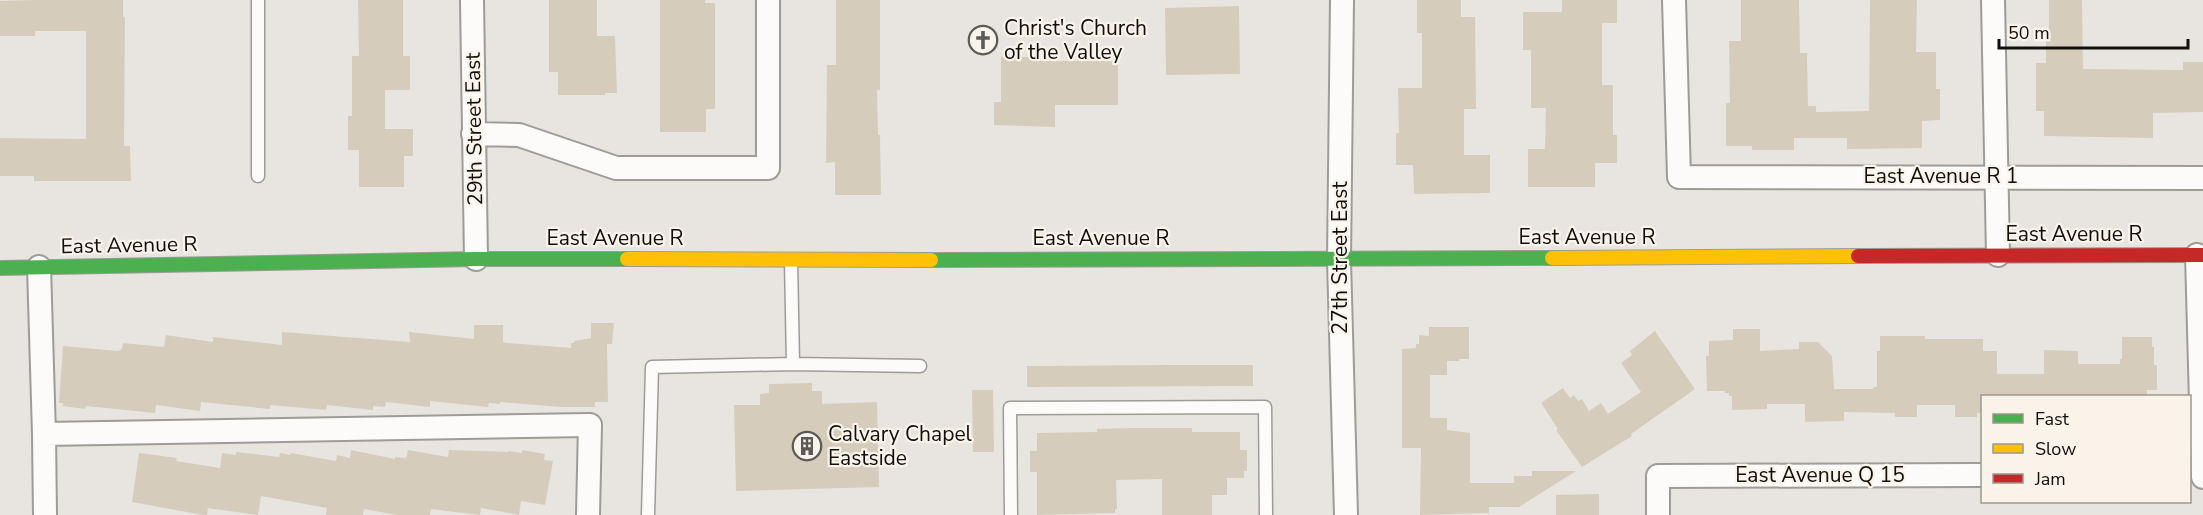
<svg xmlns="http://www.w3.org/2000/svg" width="2203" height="515" viewBox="0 0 2203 515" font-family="'Nunito Sans',sans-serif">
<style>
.building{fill:#d6ccbc}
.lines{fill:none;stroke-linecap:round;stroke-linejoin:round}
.lane-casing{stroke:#9e9c98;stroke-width:15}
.street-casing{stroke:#9e9c98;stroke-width:26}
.fast-casing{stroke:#9e9c98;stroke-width:16}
.slow-casing{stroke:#9e9c98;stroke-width:16}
.jam-casing{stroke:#9e9c98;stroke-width:16}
.lane{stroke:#fcfbfa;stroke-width:12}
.street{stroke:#fcfbfa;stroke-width:22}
.fast{stroke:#4caf50;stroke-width:14}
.slow{stroke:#ffc107;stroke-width:14}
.jam{stroke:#c62828;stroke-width:14}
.labels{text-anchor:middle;stroke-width:4.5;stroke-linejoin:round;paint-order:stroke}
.poi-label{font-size:21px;fill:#110f0b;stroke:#f9f3e9;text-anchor:start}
.street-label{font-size:21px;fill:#110f0b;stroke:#f9f3e9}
</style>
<rect width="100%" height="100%" fill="#e8e5e0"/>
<path class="building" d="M 35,0 L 123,0 L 123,17 L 125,17 L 124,146 L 130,146 L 131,181 L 34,181 L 34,176 L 0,176 L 0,138 L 86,139 L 86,31 L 35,31 L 35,36 L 0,36 L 0,1 Z
M 358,0 L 403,0 L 403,56 L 410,56 L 410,90 L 385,90 L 385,129 L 413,129 L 413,156 L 404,156 L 404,187 L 359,187 L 359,150 L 348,150 L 348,116 L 352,116 L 352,56 L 359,56 Z
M 549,0 L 597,0 L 597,36 L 615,36 L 617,93 L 605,93 L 605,95 L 558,95 L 558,72 L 549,72 Z
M 660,0 L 705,0 L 705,3 L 715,3 L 715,109 L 706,109 L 706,132 L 660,132 Z
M 836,0 L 880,0 L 880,90 L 877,90 L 878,135 L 880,135 L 881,195 L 835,195 L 835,162 L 826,163 L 827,65 L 836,65 Z
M 1417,0 L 1461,0 L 1461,17 L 1475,17 L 1476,109 L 1464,109 L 1464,155 L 1490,155 L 1490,193 L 1414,194 L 1413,165 L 1396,165 L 1396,133 L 1399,133 L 1398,88 L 1422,88 L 1422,33 L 1417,33 Z
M 1562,0 L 1617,0 L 1617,23 L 1602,23 L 1602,85 L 1613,85 L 1613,135 L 1617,135 L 1617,163 L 1595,163 L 1595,187 L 1528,187 L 1528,149 L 1545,149 L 1546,108 L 1531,108 L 1531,50 L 1523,50 L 1523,12 L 1562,12 Z
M 1741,0 L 1799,0 L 1800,53 L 1807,53 L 1808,106 L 1816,106 L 1816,112 L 1869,111 L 1870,0 L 1917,0 L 1916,52 L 1936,52 L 1936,89 L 1940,89 L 1940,120 L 1922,121 L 1922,148 L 1847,149 L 1847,138 L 1794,138 L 1794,150 L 1752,150 L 1752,146 L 1726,146 L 1726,103 L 1730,103 L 1729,41 L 1741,41 Z
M 2049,0 L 2082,0 L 2083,69 L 2183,70 L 2183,62 L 2203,62 L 2203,112 L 2153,113 L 2153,138 L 2044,136 L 2044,111 L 2036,111 L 2036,63 L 2046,63 L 2046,34 L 2049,34 Z
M 1239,6 L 1240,74 L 1166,75 L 1165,8 Z
M 1001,57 L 1035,57 L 1035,61 L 1118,61 L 1118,105 L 1055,105 L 1055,127 L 994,125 L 994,102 L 1001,102 Z
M 591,323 L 614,323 L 612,344 L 607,344 L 608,402 L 595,402 L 595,407 L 562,407 L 500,402 L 500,404 L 489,403 L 488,407 L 430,401 L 430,407 L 386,402 L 385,407 L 373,406 L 373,410 L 327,405 L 326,410 L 270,405 L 270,409 L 201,402 L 200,411 L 156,405 L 155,413 L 86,406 L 85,409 L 63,406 L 63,403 L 59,403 L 63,346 L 118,351 L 122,349 L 123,343 L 164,347 L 166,335 L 213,342 L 213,337 L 282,345 L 282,332 L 410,342 L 409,332 L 474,339 L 474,325 L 503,325 L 503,342 L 507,343 L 571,348 L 571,343 L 574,343 L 574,341 L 591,338 Z
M 1429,327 L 1469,327 L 1469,359 L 1459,359 L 1459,361 L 1447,361 L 1447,375 L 1430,375 L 1430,418 L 1447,418 L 1447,430 L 1470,433 L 1470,483 L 1514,483 L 1514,476 L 1532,476 L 1532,471 L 1576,471 L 1519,507 L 1489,507 L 1489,513 L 1420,515 L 1421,448 L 1402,448 L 1402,349 L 1416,348 L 1416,344 L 1419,344 L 1419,335 L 1429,336 Z
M 1733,329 L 1760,329 L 1760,351 L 1799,349 L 1799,342 L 1818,342 L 1832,356 L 1834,389 L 1873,389 L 1873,387 L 1877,387 L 1877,351 L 1880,351 L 1880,336 L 1925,336 L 1925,339 L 1983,339 L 1983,351 L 1997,351 L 1997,374 L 2044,374 L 2044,350 L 2078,351 L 2078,364 L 2120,364 L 2120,359 L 2122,359 L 2122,337 L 2152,337 L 2152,347 L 2154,347 L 2154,365 L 2157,365 L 2157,390 L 2147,390 L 2147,396 L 1983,396 L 1983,413 L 1977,413 L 1977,417 L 1955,417 L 1955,405 L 1917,405 L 1917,417 L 1895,417 L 1895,413 L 1844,412 L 1844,421 L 1805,422 L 1805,404 L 1767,404 L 1767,409 L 1732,410 L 1732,396 L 1729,396 L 1729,393 L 1725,393 L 1725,391 L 1707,391 L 1706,356 L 1709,356 L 1709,341 L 1733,340 Z
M 1655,331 L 1695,389 L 1631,434 L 1632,436 L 1582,467 L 1556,430 L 1558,429 L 1541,403 L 1563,388 L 1570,398 L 1574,395 L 1578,401 L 1582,399 L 1589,411 L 1601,403 L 1608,414 L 1641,392 L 1621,363 L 1632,355 L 1630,351 Z
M 1171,365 L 1253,365 L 1253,386 L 1027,387 L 1027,366 Z
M 812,383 L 812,391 L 822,391 L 822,404 L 877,402 L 879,487 L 736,491 L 734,405 L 760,405 L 760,394 L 769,393 L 769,384 Z
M 972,390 L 993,390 L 994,452 L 973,452 Z
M 1132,428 L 1192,428 L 1192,432 L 1240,432 L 1240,450 L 1247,450 L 1247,471 L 1244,471 L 1244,478 L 1227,478 L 1227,495 L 1212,495 L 1212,515 L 1162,515 L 1162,479 L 1116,480 L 1117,509 L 1115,509 L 1115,513 L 1037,515 L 1037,472 L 1030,472 L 1030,451 L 1037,451 L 1037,433 L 1097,432 L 1097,429 Z
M 351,450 L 395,459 L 395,457 L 406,458 L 408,450 L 448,457 L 449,450 L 508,452 L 508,451 L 522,453 L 522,450 L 545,454 L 544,460 L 553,461 L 545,505 L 521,501 L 519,515 L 481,508 L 480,515 L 431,509 L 430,515 L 397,515 L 364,509 L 363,515 L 326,515 L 327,508 L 261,496 L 258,515 L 208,508 L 207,515 L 203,515 L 132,502 L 139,453 L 177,458 L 176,461 L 220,468 L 222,453 L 236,455 L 236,452 L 279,457 L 280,453 L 290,455 L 291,453 L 336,461 L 337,455 L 350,458 Z
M 1599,494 L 1599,515 L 1556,515 L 1556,495 Z"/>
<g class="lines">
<g class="lane-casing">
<path id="lane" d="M 258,0 L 258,176
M 791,260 L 793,364
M 648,515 L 652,367 L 793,364 L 920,366
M 1011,515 L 1010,408 L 1265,407 L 1266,515"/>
</g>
<g class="street-casing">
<path id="street" d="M 472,0 L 476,259
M 1342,0 L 1339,260 L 1346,515
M 1674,0 L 1679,177 L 2203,178
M 1993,0 L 1998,255
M 473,134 L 519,135 L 616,168 L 768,168 L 768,0
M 2197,255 L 2203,477
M 39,267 L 44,434
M 45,515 L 44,434 L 590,425 L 588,515
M 1658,515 L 1658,476 L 1982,475"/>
</g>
<g class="fast-casing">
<path id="fast" d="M 931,260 L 1552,258
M 0,268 L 476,259 L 627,259"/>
</g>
<g class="slow-casing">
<path id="slow" d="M 1552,258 L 1858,256
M 627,259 L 931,260"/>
</g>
<g class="jam-casing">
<path id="jam" d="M 1858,256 L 2203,255"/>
</g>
<use href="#lane" class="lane"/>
<use href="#street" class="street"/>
<use href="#fast" class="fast"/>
<use href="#slow" class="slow"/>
<use href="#jam" class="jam"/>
</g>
<defs>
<g id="church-ring" transform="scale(1.5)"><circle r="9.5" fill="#f9f3e9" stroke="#5c5a56" stroke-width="1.5"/><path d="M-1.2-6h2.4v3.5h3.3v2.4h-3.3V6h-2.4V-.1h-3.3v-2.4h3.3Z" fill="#5c5a56"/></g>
<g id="building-ring" transform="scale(1.5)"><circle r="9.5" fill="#f9f3e9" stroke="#5c5a56" stroke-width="1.5"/><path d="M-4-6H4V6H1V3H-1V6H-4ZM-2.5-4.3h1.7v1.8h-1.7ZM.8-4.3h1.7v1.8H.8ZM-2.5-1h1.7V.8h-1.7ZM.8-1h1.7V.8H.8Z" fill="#5c5a56"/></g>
</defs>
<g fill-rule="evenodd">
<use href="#church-ring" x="983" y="40"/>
<use href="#building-ring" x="807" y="446"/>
</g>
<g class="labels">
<g class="poi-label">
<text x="1004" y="35">Christ's Church<tspan x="1004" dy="24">of the Valley</tspan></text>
<text x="828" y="441">Calvary Chapel<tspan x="828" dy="24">Eastside</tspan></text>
</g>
<g class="street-label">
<text transform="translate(474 129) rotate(-91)" y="7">29th Street East</text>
<text x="1941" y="183">East Avenue R 1</text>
<text x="2074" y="241">East Avenue R</text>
<text x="1587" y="244">East Avenue R</text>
<text x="615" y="245">East Avenue R</text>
<text x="1101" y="245">East Avenue R</text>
<text transform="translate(129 245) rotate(-1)" y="7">East Avenue R</text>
<text transform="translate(1340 258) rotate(-90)" y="7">27th Street East</text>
<text x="1820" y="482">East Avenue Q 15</text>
</g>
</g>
<rect x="1981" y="395" width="210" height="108" fill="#f9f3e9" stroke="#9c9890" stroke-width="1.5"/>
<rect x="1993" y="414" width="30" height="9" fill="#4caf50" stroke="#9c9890" stroke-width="1.5"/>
<text x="2035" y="425" font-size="18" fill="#110f0b">Fast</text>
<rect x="1993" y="444" width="30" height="9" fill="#ffc107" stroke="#9c9890" stroke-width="1.5"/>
<text x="2035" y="455" font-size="18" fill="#110f0b">Slow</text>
<rect x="1993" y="474" width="30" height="9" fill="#c62828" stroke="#9c9890" stroke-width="1.5"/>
<text x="2035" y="485" font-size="18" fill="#110f0b">Jam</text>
<path d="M1999 39v9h189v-9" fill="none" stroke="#110f0b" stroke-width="3"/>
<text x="2008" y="39" font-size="18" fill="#110f0b" stroke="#f9f3e9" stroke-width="4.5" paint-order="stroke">50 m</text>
</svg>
